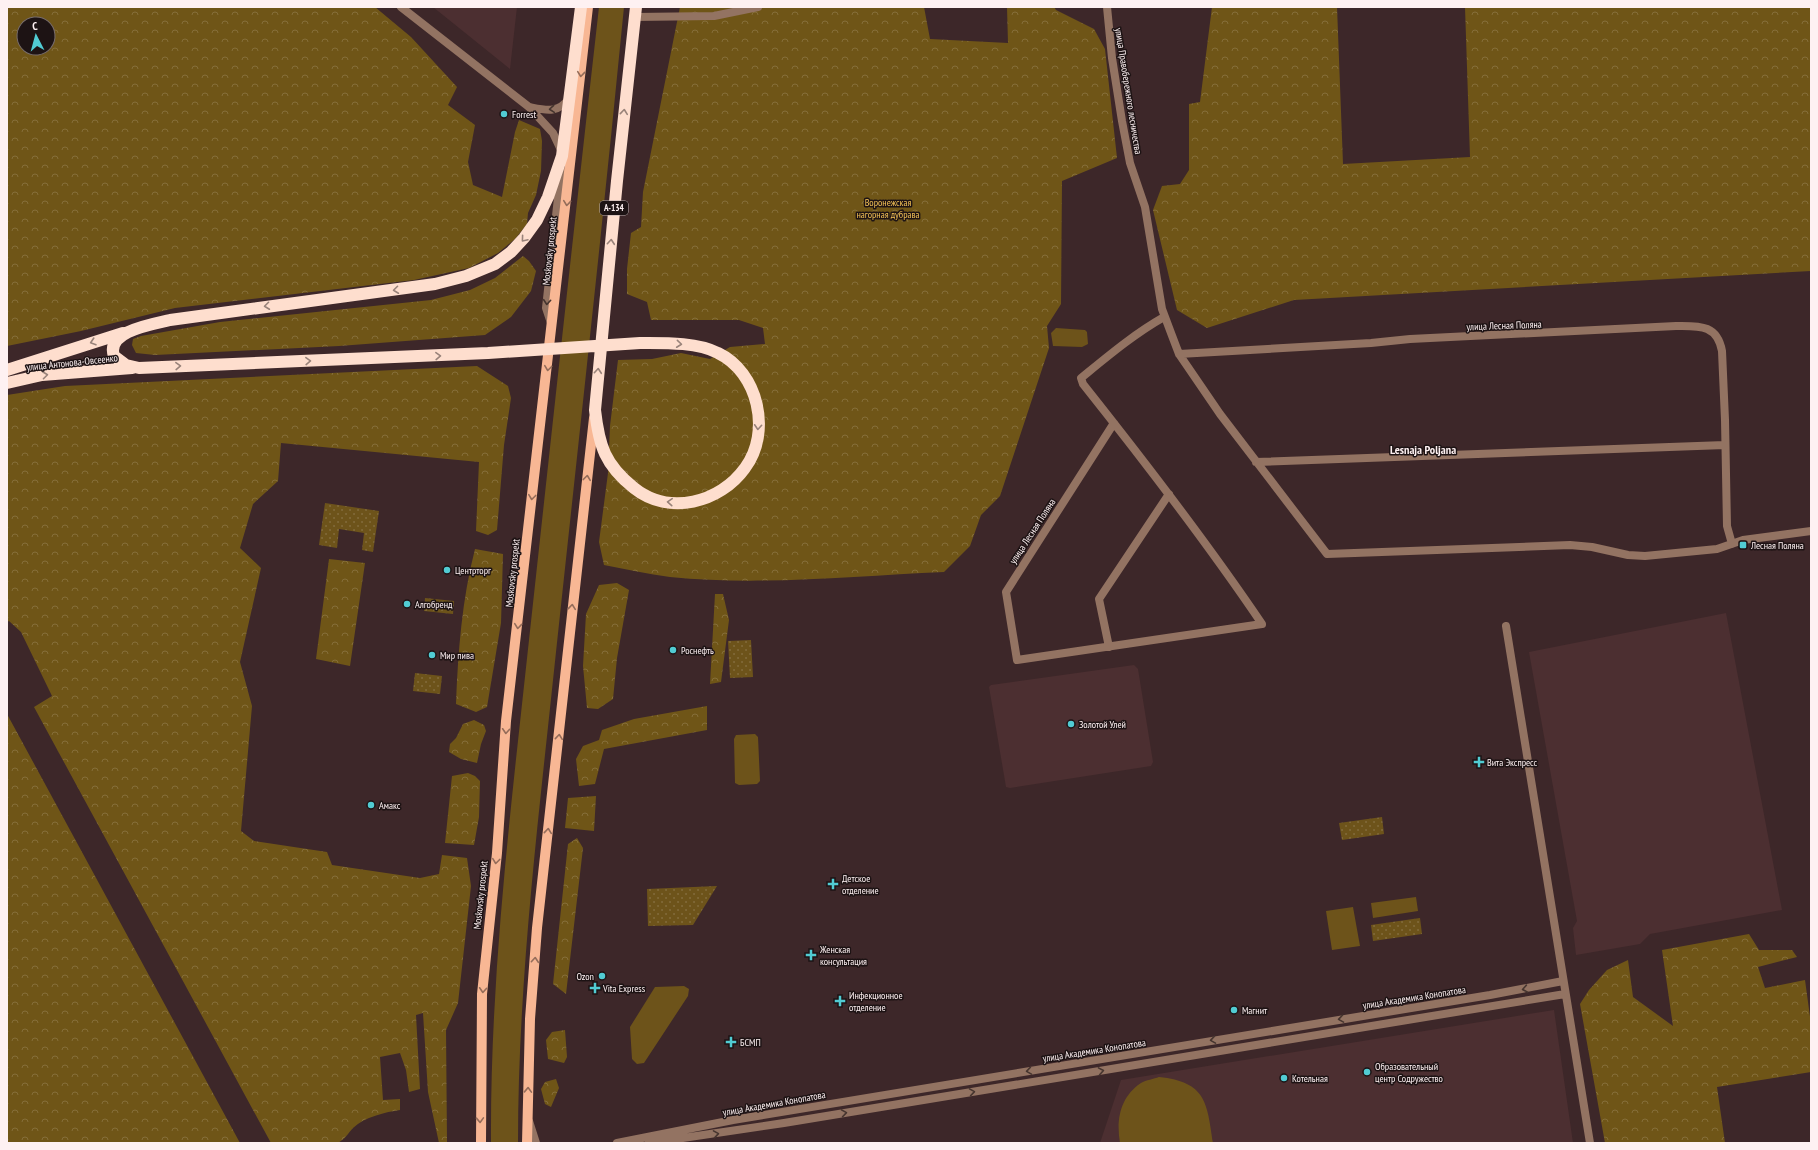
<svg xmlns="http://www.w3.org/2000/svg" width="1818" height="1150" viewBox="0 0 1818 1150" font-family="'PT Sans Narrow',sans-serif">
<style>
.built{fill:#4c2f31}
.green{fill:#6d531a}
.forest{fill:url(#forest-crowns);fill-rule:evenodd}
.park{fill:url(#park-dots)}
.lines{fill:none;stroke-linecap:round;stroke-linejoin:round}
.minor{stroke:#937362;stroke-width:8}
.major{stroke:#f8b794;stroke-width:10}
.highway{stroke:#fedece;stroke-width:12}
.oneway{stroke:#956d5a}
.oneway2{stroke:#46352f}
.oneway3{stroke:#99837a}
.poi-dot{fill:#51ccd3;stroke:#1d1314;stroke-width:1.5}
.labels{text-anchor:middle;stroke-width:3;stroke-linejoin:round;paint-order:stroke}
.shield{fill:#1d1314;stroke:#baaeaf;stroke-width:1}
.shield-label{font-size:9px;font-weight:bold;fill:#fef1f2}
.street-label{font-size:10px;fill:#fef1f2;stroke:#1d1314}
.poi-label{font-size:10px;fill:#fef1f2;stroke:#1d1314;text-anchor:start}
.park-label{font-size:10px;fill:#f2c055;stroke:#1d1314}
.quarter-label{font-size:12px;font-weight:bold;fill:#fef1f2;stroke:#1d1314}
</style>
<defs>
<pattern id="forest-crowns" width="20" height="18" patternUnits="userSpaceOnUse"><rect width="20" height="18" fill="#6f5517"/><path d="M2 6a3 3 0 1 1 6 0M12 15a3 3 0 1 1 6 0" fill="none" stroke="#856e39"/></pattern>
<pattern id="park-dots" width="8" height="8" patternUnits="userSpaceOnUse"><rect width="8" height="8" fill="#6d531a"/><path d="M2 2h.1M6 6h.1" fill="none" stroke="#836c3c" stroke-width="1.8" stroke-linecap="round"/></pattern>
</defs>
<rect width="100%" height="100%" fill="#3d2729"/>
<path class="built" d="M 433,7 L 517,7 L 510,69 Z
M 1726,613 L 1782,910 L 1650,934 L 1640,944 L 1576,955 L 1573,928 L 1577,921 L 1529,652 Z
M 1134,665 L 1138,669 L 1153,762 L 1151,766 L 1010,788 L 1006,787 L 989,687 L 991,685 Z
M 1554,1010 L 1573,1143 L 1100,1143 L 1121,1080 Z"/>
<path class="green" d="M 599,7 L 624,7 C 603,222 579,437 556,652 C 539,815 518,978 518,1143 L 491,1143 C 490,975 511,807 529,640 C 552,429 575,218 599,7 Z
M 1056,328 L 1085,330 L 1087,332 L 1088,344 L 1082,347 L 1053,346 L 1051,333 Z
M 755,734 L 758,737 L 760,781 L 757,784 L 739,785 L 735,783 L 734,739 L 736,735 Z
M 1416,897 L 1418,911 L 1373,918 L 1371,903 Z
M 1353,907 L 1360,946 L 1332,950 L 1326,911 Z
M 684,986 L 689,989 L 688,996 L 644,1063 L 637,1064 L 632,1059 L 630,1027 L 655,987 Z
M 1159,1077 C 1206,1082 1207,1102 1213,1143 L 1120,1143 C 1116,1120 1120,1097 1141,1083 C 1146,1080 1154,1079 1159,1077 Z"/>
<path class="forest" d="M 7,7 L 375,7 L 411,37 L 457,87 L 448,105 L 475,125 L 468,162 L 473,185 L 502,197 L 515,132 L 519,120 L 540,129 L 542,141 L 541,171 L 536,195 L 528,213 L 527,224 L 515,239 L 498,253 L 469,268 L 414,280 L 175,308 L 81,331 L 7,346 ZM 24,24 L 48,24 L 48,48 L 24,48 Z
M 680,7 L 924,7 L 930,39 L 1008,43 L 1007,7 L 1037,8 L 1037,7 L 1054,7 L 1056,10 L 1094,29 L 1105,49 L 1117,158 L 1062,181 L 1061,304 L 1047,326 L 1049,348 L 1000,496 L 981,515 L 970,546 L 944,572 C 855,576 759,586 670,577 C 648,574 626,569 604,565 L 599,542 L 608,473 L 610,426 L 618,360 L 652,359 L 681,353 L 710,359 L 730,347 L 765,344 L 763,328 L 739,320 L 651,320 L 647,302 L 627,294 L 627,269 L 631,233 L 641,227 L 643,192 Z
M 1212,7 L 1337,7 L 1343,164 L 1470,157 L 1465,7 L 1811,7 L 1811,271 L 1294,300 L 1207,328 L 1177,310 L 1153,210 L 1162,186 L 1180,184 L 1189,170 L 1189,104 L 1200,102 Z
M 523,256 L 529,261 L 536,271 L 531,291 L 511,317 L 485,335 L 339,346 L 155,355 L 136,353 L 132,345 L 133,339 L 141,336 L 220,322 L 431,300 L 470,290 L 495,278 Z
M 477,366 L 508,386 L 511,398 L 504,445 L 497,530 L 488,535 L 476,531 L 479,462 L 281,443 L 278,481 L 253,504 L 240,548 L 261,568 L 240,662 L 252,706 L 241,831 L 254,841 L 327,852 L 332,865 L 420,878 L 439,874 L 442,855 L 467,858 L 471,886 L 458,1003 L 446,1030 L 447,1143 L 439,1143 L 428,1092 L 423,1013 L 416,1015 L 420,1089 L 409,1092 L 406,1070 L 400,1053 L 380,1057 L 383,1100 L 400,1099 L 400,1110 C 386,1112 364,1117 353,1128 C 348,1133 345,1140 337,1143 L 271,1143 L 34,707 L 52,696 L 21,632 L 9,621 L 7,622 L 7,395 L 65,386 Z
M 475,549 L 503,554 L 501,623 L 487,707 L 476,712 L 456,704 C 458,652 462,599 475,549 Z
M 329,559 L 365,563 L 350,666 L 316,659 Z
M 617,583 L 629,590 L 617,658 L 613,699 L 598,709 L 587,708 L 583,666 L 586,614 L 599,585 Z
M 715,594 L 723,594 L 729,620 L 721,682 L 710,684 Z
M 707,706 L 707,730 L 604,749 L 595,784 L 579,786 L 576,759 L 583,746 L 599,740 L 602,730 L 634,719 Z
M 7,714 L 240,1143 L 7,1143 Z
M 474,720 L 484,725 L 486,731 L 481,744 L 477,763 L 461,759 L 449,752 L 450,744 L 456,738 L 463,724 Z
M 468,773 L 475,776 L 480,781 L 479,817 L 474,845 L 445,843 L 452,776 Z
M 596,796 L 594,831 L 565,828 L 568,798 Z
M 577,838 L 583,848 L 566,994 L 553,984 L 568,844 Z
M 1749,934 L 1759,950 L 1792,950 L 1797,957 L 1758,967 L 1765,988 L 1805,980 L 1811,1024 L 1811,1072 L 1717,1087 L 1725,1143 L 1605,1143 L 1580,1004 L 1589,990 L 1607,970 L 1628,960 L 1633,997 L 1673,1026 L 1662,950 Z
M 565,1030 L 567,1057 L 564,1063 L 548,1059 L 546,1040 L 552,1032 Z
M 556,1079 L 559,1088 L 551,1107 L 545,1104 L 541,1089 L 545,1082 Z"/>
<path class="park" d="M 325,503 L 379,511 L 373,552 L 362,550 L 364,533 L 339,529 L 337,548 L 319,545 Z
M 425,598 L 454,601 L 453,614 L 424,611 Z
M 751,640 L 753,677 L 730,678 L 728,641 Z
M 415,673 L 442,676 L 440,694 L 413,691 Z
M 1382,817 L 1384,834 L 1342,840 L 1339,823 Z
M 717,886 L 693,925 L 648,926 L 647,889 Z
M 1420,918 L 1422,934 L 1373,941 L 1371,925 Z"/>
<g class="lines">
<path class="minor" d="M 401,7 L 529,107 L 553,133 L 561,150
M 1107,7 L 1112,58 L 1122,121 L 1130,163 L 1145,207 L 1162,309 L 1171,333 L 1179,354 L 1220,414 L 1327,554 L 1570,545 L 1592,547 L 1628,555 L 1645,556 L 1717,549 L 1743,540 L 1811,531
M 635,17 L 714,16 L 758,7
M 529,107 C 545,110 559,114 569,98
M 551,323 L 546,308 L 561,170
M 1179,354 L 1371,343 L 1410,339 L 1676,326 C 1699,326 1717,324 1722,351 L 1725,420 L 1727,526 L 1732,544
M 1114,423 L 1006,592 L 1017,660 L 1262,624 C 1206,541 1145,462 1083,384 L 1081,378 C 1108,356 1134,334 1164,317
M 1256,462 L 1725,445
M 1506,626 L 1590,1143
M 1109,647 L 1099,599 L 1169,494
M 529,1121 L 536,1143
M 617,1143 L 733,1120 L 1490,995 L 1563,981
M 649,1143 L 784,1123 L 1565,994"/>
<path class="major" d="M 481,1143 L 482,994 L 497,853 L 506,721 L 588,7
M 527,1143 L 530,1019 L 537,928 L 594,418"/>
<path class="highway" d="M 581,7 L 562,156 L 548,197 L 537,220 L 524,238 L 511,252 L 495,264 L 466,276 L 435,284 L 170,320 C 154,324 105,331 114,356 L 126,365 L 139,368 L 488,353 L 640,343 C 664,343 697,342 718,353 C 758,372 772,432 745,468 C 720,503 669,516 634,488 C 605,465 599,446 595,410 L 617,181 L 636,7
M 7,370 L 123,333
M 7,383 L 42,375 L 132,368"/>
</g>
<defs><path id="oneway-chevron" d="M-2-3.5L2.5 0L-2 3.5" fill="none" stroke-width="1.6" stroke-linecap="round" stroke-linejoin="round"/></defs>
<g class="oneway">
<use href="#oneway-chevron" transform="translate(581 74) rotate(96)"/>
<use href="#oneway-chevron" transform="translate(567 203) rotate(96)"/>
<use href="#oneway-chevron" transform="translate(548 368) rotate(97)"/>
<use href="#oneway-chevron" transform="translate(587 478) rotate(-83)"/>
<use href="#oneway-chevron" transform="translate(532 497) rotate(97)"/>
<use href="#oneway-chevron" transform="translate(572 607) rotate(-84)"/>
<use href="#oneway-chevron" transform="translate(518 626) rotate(96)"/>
<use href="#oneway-chevron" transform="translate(506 731) rotate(94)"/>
<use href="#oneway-chevron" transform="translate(559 737) rotate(-84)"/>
<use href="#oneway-chevron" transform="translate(548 831) rotate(-84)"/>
<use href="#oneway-chevron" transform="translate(496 861) rotate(97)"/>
<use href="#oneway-chevron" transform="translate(535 960) rotate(-85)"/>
<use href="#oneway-chevron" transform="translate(483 990) rotate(94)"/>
<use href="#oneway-chevron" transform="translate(528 1090) rotate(-88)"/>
<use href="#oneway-chevron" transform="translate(480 1120) rotate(88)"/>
</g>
<g class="oneway2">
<use href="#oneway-chevron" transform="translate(552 109) rotate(175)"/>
<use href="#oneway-chevron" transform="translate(547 302) rotate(95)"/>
<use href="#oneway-chevron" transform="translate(1525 989) rotate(170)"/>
<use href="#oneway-chevron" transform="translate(1341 1019) rotate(171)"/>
<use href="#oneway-chevron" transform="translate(1213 1040) rotate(171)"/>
<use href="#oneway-chevron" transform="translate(1029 1071) rotate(171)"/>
<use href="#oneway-chevron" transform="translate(1101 1071) rotate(-10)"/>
<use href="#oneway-chevron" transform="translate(972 1092) rotate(-9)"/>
<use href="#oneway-chevron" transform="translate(844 1113) rotate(-9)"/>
<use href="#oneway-chevron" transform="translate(716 1134) rotate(-9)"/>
</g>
<g class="oneway3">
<use href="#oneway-chevron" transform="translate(624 112) rotate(-84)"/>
<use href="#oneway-chevron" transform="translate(524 239) rotate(130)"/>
<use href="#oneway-chevron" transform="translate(611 242) rotate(-85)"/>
<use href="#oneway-chevron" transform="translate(396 290) rotate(173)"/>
<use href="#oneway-chevron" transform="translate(267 306) rotate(173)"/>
<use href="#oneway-chevron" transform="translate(93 342) rotate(162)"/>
<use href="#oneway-chevron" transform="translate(679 344) rotate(6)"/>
<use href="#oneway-chevron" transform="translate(438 356) rotate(-2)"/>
<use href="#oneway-chevron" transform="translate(308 361) rotate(-2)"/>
<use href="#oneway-chevron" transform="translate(178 366) rotate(-2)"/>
<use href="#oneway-chevron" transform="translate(598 371) rotate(-85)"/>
<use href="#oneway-chevron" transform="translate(45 375) rotate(-7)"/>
<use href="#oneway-chevron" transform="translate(758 427) rotate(94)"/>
<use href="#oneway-chevron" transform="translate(670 502) rotate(-176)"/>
</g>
<g class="poi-dot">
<circle cx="504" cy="114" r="4"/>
<rect x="1739" y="541" width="8" height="8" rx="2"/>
<circle cx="447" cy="570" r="4"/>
<circle cx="407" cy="604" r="4"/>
<circle cx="673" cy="650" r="4"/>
<circle cx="432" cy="655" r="4"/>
<circle cx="1071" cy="724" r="4"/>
<path d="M1477 756h4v4h4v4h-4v4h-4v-4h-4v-4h4z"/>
<circle cx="371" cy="805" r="4"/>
<path d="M831 878h4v4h4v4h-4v4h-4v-4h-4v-4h4z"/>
<path d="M809 949h4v4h4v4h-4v4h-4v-4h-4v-4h4z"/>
<circle cx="602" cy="976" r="4"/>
<path d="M593 982h4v4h4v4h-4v4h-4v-4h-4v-4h4z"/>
<path d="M838 995h4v4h4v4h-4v4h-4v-4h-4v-4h4z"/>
<circle cx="1234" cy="1010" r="4"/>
<path d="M729 1036h4v4h4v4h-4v4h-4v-4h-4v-4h4z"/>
<circle cx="1367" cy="1072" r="4"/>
<circle cx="1284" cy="1078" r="4"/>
</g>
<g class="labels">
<rect class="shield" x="600" y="201" width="28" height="14" rx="3"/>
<g class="shield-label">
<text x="614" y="211">А-134</text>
</g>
<g class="street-label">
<text transform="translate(1129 91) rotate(81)" y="4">улица Правобережного лесничества</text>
<text transform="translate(549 251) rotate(-84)" y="4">Moskovsky prospekt</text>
<text transform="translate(1504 325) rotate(-2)" y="4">улица Лесная Поляна</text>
<text transform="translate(72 362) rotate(-6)" y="4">улица Антонова-Овсеенко</text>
<text transform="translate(1032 531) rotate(-57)" y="4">улица Лесная Поляна</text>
<text transform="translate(512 573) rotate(-84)" y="4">Moskovsky prospekt</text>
<text transform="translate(480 895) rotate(-84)" y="4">Moskovsky prospekt</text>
<text transform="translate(1414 997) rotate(-9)" y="4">улица Академика Конопатова</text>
<text transform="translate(1094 1050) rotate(-9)" y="4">улица Академика Конопатова</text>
<text transform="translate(774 1103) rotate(-10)" y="4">улица Академика Конопатова</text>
</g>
<g class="poi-label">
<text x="512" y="118">Forrest</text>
<text x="1751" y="549">Лесная Поляна</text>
<text x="455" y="574">Центрторг</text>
<text x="415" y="608">Алгобренд</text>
<text x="681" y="654">Роснефть</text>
<text x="440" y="659">Мир пива</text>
<text x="1079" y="728">Золотой Улей</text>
<text x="1487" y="766">Вита Экспресс</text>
<text x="379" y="809">Амакс</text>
<text x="842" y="882">Детское<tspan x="842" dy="12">отделение</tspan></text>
<text x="820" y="953">Женская<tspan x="820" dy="12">консультация</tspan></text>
<text x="594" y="980" text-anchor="end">Ozon</text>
<text x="603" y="992">Vita Express</text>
<text x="849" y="999">Инфекционное<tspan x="849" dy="12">отделение</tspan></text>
<text x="1242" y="1014">Магнит</text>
<text x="740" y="1046">БСМП</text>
<text x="1375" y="1070">Образовательный<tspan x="1375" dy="12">центр Содружество</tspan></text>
<text x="1292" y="1082">Котельная</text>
</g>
<g class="park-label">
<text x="888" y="206">Воронежская<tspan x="888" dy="12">нагорная дубрава</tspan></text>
</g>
<g class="quarter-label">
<text x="1423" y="454">Lesnaja Poljana</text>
</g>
</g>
<rect width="1818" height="1150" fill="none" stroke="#fef1f2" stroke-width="16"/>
<g transform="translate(36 36) rotate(354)"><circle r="19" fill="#1d1314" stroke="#776c6d"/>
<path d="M0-3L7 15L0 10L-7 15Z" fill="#51ccd3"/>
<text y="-6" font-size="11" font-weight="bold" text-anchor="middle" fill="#fef1f2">С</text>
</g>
</svg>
